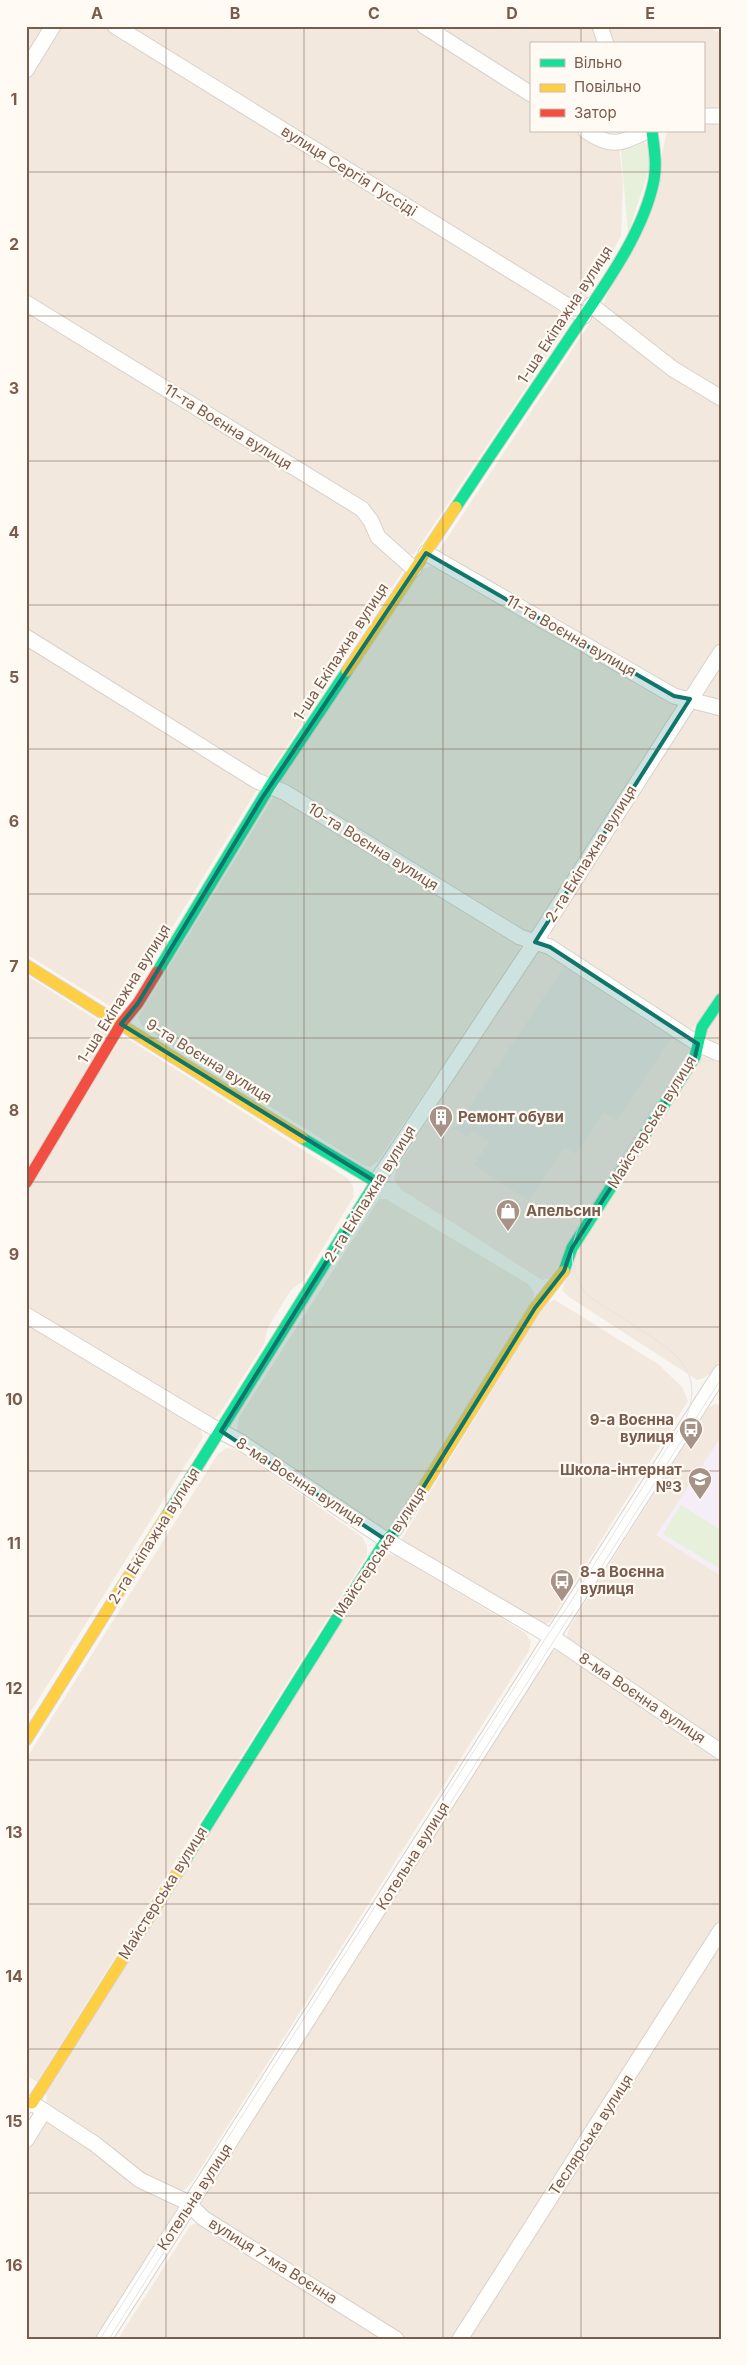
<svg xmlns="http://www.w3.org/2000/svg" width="747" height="2365" viewBox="0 0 747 2365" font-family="Inter,sans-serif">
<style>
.residential{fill:#f2e8de}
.commercial{fill:#f6e8e1}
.industrial{fill:#ede5e0}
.education{fill:#f6eef6}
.green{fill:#e7f0db}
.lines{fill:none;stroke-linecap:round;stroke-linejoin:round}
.street-casing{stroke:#d7d1cb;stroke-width:17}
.fast-casing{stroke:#d9d2cb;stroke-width:13}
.slow-casing{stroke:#d9d2cb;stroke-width:13}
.jam-casing{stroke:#d9d2cb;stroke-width:13}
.street{stroke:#fefefd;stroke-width:15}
.fast{stroke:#16e098;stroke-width:11}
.slow{stroke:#ffcf43;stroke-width:11}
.jam{stroke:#f24e42;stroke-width:11}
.tram{stroke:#e6e3e7;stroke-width:1}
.marked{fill:#0f766e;fill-opacity:0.2;stroke:#0f766e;stroke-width:4;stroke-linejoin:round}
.grid{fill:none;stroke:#7a5c4d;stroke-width:1;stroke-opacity:0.55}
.labels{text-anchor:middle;stroke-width:4.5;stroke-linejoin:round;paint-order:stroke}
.street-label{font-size:15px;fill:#7a5c4d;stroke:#fffaf3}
.poi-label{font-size:15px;font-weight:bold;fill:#7a5c4d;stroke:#fffaf3;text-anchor:start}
.neatline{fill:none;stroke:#7a5c4d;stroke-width:2}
.grid-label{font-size:16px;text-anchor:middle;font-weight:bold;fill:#7a5c4d}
</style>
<rect width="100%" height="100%" fill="#f9f5f0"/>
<path class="residential" d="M 26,26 L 47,26 L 26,61 Z
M 59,26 L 107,26 L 566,310 L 572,319 L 414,554 L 405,554 L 392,544 L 365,509 L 26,298 L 26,80 Z
M 124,26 L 413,26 L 531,100 L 531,131 L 579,131 L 619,148 L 623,182 L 621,236 L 581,306 Z
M 446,26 L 596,26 L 602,44 L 531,44 L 531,89 L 449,33 Z
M 604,26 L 708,26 L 717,32 L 721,32 L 721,111 L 703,112 L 703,44 L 610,44 Z
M 703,119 L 721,119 L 721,395 L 675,366 L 602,306 L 653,200 L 666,135 L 669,131 L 703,131 Z
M 26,309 L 360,513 L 404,569 L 266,778 L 26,631 Z
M 596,314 L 721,402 L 721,643 L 690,691 L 683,694 L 438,552 Z
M 431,566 L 443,567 L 675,701 L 678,706 L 533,933 L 524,933 L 514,923 L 285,788 L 281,781 L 422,569 Z
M 26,642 L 254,785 L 257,790 L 122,1009 L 113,1008 L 26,954 Z
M 721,661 L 721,706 L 704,694 L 705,686 Z
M 697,704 L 721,711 L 721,991 L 690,1032 L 553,944 L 550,936 L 552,927 L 689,710 Z
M 275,794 L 517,941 L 520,947 L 519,954 L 377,1162 L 370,1167 L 363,1165 L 142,1026 L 138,1017 Z
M 26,975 L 111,1029 L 26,1172 Z
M 721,1008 L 721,1049 L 709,1045 L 706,1030 Z
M 121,1038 L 128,1039 L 347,1178 L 353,1186 L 354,1196 L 303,1281 L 291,1290 L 268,1327 L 264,1344 L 219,1415 L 214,1418 L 206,1417 L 26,1308 L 26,1191 Z
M 704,1055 L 721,1058 L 721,1359 L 713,1371 L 704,1378 L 697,1380 L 569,1297 L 562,1290 L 578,1249 Z
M 379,1199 L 386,1199 L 528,1284 L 534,1292 L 533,1302 L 395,1529 L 381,1531 L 244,1441 L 237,1431 L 239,1417 Z
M 555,1300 L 658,1364 L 682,1387 L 688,1401 L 550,1622 L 544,1625 L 401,1540 L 545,1303 Z
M 26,1322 L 200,1428 L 203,1437 L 26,1719 Z
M 716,1404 L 721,1406 L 721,1746 L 573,1645 L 567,1636 L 569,1628 L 708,1408 Z
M 226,1448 L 236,1449 L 362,1537 L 367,1546 L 367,1555 L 37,2082 L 26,2075 L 26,1759 L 218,1454 Z
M 390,1554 L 397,1556 L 524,1632 L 531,1641 L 529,1651 L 192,2182 L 184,2190 L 173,2191 L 143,2176 L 47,2105 L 46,2089 L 381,1559 Z
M 555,1650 L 566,1652 L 721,1757 L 721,1920 L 452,2339 L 403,2339 L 204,2212 L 200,2207 L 201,2200 L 546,1657 Z
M 721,1944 L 721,2339 L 465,2339 Z
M 44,2120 L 172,2200 L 178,2208 L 177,2214 L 96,2339 L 26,2339 L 26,2147 Z
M 197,2223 L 205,2224 L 386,2339 L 118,2339 L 190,2226 Z"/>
<path class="commercial" d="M 540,949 L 686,1043 L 690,1049 L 551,1278 L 542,1280 L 402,1190 L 394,1180 L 396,1170 L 534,954 Z"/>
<path class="industrial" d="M 564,967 L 636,1014 L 640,1019 L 673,1035 L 617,1121 L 604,1112 L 576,1154 L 564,1148 L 529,1201 L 474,1165 L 489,1142 L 472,1131 L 467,1137 L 455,1129 Z"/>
<path class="education" d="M 719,1440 L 721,1441 L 721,1576 L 656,1535 Z"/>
<path class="green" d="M 641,141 L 647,144 L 651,164 L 628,233 L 621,151 L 624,145 Z
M 681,1505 L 721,1530 L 721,1565 L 719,1568 L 663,1534 Z"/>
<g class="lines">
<g class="street-casing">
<path id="street" d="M 115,26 L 584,316
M 424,26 L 531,94
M 600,26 L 606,44
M 26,70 L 53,26
M 703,116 L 721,116
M 586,131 C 613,149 621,143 647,131
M 26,303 L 362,509 L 371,521 L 378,537 L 414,569
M 591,305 L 673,369 L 721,398
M 426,553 L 674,696 L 721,708
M 26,637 L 257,781 L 284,792 L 520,937 L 550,947 L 698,1044 L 721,1054
M 376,1182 L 535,942 L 721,652
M 26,1315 L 209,1425 L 239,1441 L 386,1540 L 555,1639 L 721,1752
M 26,2106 L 32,2103 L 95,2144 L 140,2180 L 187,2202 L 203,2218 L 396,2339
M 26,2140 L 44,2111
M 104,2339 L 721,1372
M 460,2339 L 721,1930"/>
</g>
<g class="fast-casing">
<path id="fast" d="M 456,507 C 493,451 531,395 568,340 C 599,293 643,236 654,180 C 657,163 654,148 652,131
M 157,972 L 270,786 L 347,671
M 564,1271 L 572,1248 L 695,1057 L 702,1027 L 721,999
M 167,1515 L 376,1182 L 302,1138
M 184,1862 L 386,1540 L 396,1531 L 409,1511"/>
</g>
<g class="slow-casing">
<path id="slow" d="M 347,671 L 456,507
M 26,965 L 302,1138
M 409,1511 L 535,1308 L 564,1271
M 26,1740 L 167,1515
M 32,2103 L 184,1862"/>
</g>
<g class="jam-casing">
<path id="jam" d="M 26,1183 L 121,1024 L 138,1003 L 157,972"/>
</g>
<use href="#street" class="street"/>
<use href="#fast" class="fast"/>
<use href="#slow" class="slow"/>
<use href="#jam" class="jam"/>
<path class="tram" d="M 600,1569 L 721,1379
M 441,1818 L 573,1611
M 100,2339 L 547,1636 L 568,1606 L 686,1418 C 705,1370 674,1351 638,1328 C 621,1317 604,1306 587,1295 C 568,1268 568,1247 583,1218 L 667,1086 C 681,1069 698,1058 721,1061
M 109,2339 L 183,2222"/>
</g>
<path class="marked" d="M 426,553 L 674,696 L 690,699 L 535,942 L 550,947 L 698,1044 L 695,1057 L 572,1248 L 564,1271 L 535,1308 L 396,1531 L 386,1540 L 221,1431 L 376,1182 L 121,1024 L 138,1003 L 262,798 Z"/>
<path class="grid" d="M 166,26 L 166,2339M 304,26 L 304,2339M 443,26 L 443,2339M 581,26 L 581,44M 581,131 L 581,2339M 26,172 L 721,172M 26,316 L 721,316M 26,461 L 721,461M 26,605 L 721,605M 26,749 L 721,749M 26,894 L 721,894M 26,1038 L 721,1038M 26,1182 L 721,1182M 26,1327 L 721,1327M 26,1471 L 721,1471M 26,1616 L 721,1616M 26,1760 L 721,1760M 26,1904 L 721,1904M 26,2049 L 721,2049M 26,2193 L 721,2193"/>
<defs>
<g id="building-pin" transform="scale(1.25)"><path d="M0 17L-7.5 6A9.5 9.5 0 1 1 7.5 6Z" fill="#a69286" stroke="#fffaf3"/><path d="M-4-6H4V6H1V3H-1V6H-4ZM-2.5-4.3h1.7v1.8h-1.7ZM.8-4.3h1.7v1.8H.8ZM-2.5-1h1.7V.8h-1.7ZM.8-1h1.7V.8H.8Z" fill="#fff"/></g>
<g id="shop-pin" transform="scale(1.25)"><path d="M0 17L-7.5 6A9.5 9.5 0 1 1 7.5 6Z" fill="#a69286" stroke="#fffaf3"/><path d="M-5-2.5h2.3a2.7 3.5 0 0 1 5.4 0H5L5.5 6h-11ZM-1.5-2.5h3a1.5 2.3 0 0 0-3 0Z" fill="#fff"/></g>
<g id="bus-pin" transform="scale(1.25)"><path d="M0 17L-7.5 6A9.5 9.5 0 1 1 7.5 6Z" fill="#a69286" stroke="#fffaf3"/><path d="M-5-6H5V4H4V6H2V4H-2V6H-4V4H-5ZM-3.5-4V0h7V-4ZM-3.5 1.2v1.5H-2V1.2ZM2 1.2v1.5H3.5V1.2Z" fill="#fff"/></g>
<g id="school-pin" transform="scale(1.25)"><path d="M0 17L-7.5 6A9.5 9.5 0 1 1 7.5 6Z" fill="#a69286" stroke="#fffaf3"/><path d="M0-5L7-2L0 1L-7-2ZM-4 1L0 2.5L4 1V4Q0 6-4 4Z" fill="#fff"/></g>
</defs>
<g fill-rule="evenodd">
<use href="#building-pin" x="441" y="1117"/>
<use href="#shop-pin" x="508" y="1211"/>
<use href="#bus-pin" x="691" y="1429"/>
<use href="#school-pin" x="700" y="1479"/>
<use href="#bus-pin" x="562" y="1581"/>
</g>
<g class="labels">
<g class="street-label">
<text transform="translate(349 171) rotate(32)" y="5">вулиця Сергія Гуссіді</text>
<text transform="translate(565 315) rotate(-57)" y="5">1-ша Екіпажна вулиця</text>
<text transform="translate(228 427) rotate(32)" y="5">11-та Воєнна вулиця</text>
<text transform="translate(571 636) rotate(30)" y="5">11-та Воєнна вулиця</text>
<text transform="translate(341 652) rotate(-57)" y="5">1-ша Екіпажна вулиця</text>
<text transform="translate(373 847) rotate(32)" y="5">10-та Воєнна вулиця</text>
<text transform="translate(591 854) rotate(-58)" y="5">2-га Екіпажна вулиця</text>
<text transform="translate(124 994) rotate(-58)" y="5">1-ша Екіпажна вулиця</text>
<text transform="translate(209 1061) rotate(32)" y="5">9-та Воєнна вулиця</text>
<text transform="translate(652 1122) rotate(-58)" y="5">Майстерська вулиця</text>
<text transform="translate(370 1194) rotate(-58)" y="5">2-га Екіпажна вулиця</text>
<text transform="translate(300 1482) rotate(33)" y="5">8-ма Воєнна вулиця</text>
<text transform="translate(154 1536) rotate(-58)" y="5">2-га Екіпажна вулиця</text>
<text transform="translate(380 1552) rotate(-56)" y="5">Майстерська вулиця</text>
<text transform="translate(642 1698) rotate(34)" y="5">8-ма Воєнна вулиця</text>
<text transform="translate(413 1856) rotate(-58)" y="5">Котельна вулиця</text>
<text transform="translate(163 1893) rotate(-58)" y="5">Майстерська вулиця</text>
<text transform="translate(591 2135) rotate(-57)" y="5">Теслярська вулиця</text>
<text transform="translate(195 2197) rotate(-57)" y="5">Котельна вулиця</text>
<text transform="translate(273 2261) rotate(32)" y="5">вулиця 7-ма Воєнна</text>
</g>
<g class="poi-label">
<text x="458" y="1122">Ремонт обуви</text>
<text x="526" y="1216">Апельсин</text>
<text x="674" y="1425" text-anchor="end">9-а Воєнна<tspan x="674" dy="17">вулиця</tspan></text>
<text x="682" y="1475" text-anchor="end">Школа-інтернат<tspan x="682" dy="17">№3</tspan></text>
<text x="580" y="1577">8-а Воєнна<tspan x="580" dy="17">вулиця</tspan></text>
</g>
</g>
<rect width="747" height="2365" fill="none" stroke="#fffaf3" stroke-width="55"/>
<rect x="530" y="42" width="175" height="90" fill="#fffaf3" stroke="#cabbb1"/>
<rect x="540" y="59" width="25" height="8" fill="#16e098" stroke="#cabbb1"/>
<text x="574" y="68" font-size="15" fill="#7a5c4d">Вільно</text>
<rect x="540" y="84" width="25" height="8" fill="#ffcf43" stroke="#cabbb1"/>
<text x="574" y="92" font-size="15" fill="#7a5c4d">Повільно</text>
<rect x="540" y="109" width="25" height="8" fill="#f24e42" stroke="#cabbb1"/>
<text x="574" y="118" font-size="15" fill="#7a5c4d">Затор</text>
<rect x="28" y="28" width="692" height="2310" class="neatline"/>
<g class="grid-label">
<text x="97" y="19">A</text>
<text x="235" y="19">B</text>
<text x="374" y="19">C</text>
<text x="512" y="19">D</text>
<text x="650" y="19">E</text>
<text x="14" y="105">1</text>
<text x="14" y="250">2</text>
<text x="14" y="394">3</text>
<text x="14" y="538">4</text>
<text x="14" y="683">5</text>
<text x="14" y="827">6</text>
<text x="14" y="972">7</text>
<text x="14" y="1116">8</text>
<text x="14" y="1260">9</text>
<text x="14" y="1405">10</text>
<text x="14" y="1549">11</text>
<text x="14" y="1694">12</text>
<text x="14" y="1838">13</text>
<text x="14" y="1982">14</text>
<text x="14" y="2127">15</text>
<text x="14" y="2271">16</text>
</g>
</svg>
